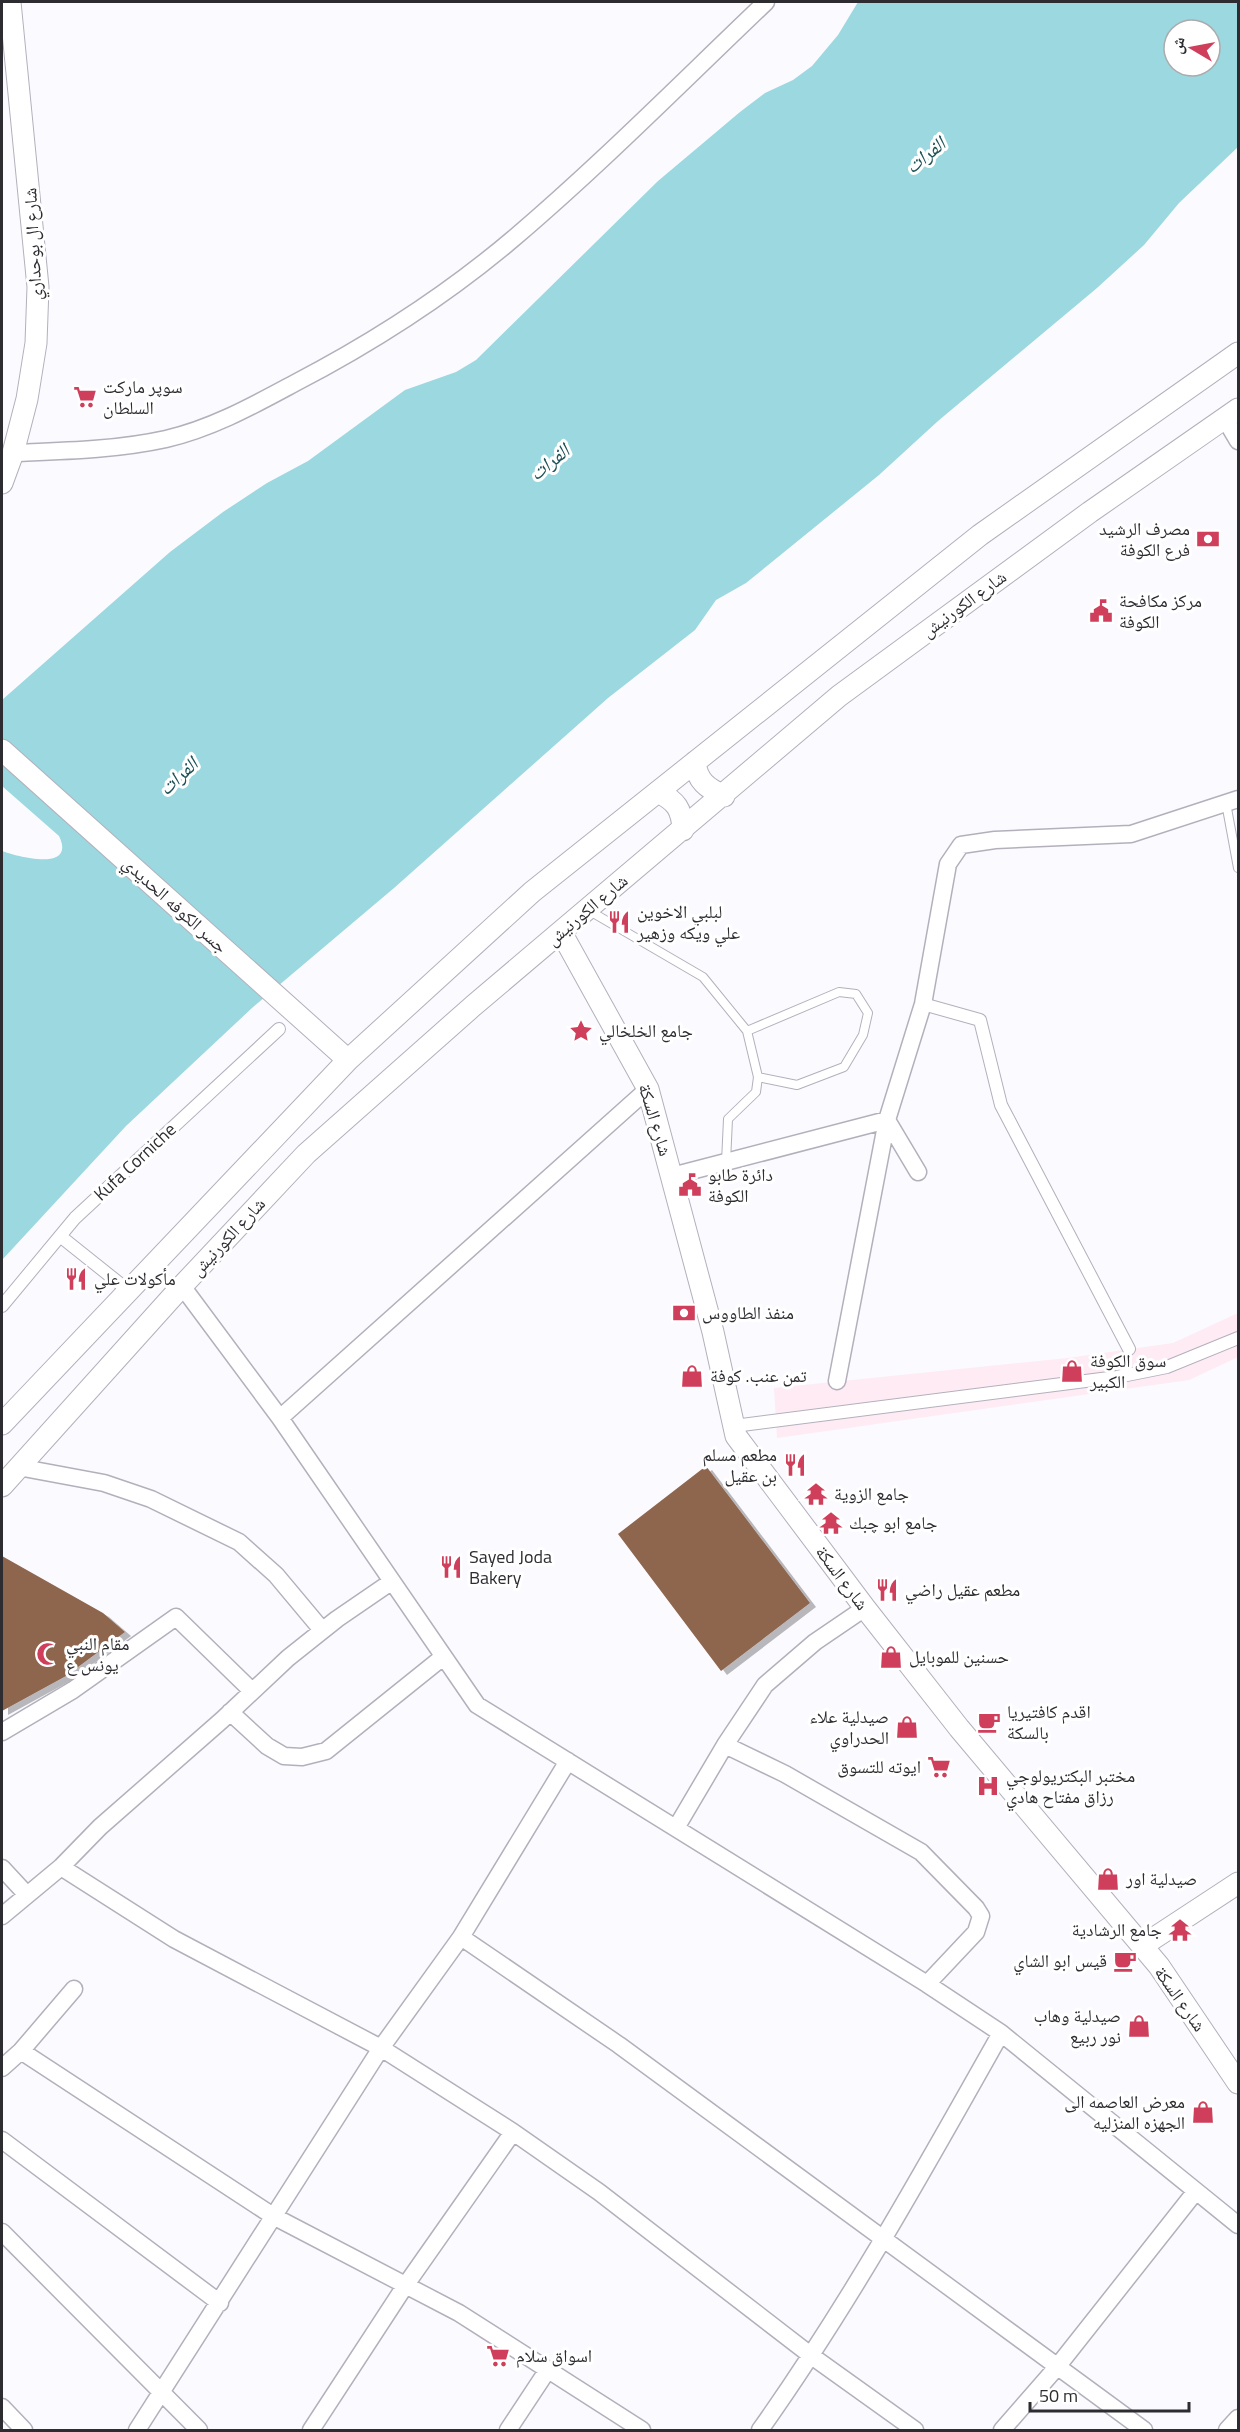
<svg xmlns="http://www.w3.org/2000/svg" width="1240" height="2432" viewBox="0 0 1240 2432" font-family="'Titillium Web','Noto Naskh Arabic',sans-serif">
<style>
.commercial{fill:#feebf4}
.water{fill:#9bd8df;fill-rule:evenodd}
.building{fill:#8e664e;filter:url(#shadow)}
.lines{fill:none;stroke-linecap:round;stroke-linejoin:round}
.service-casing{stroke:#b3b0bc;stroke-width:10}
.pedestrian-casing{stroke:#b3b0bc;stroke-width:14}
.minor-casing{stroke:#b3b0bc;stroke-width:19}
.tertiary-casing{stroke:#b3b0bc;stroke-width:23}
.service{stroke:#fff;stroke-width:8}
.pedestrian{stroke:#fff;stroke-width:12}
.minor{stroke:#fff;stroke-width:16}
.tertiary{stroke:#fff;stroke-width:21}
.labels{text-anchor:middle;stroke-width:6;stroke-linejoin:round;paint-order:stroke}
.street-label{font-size:18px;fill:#2d2c31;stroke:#fff}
.poi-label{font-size:18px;fill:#2d2c31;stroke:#fff;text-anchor:start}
.water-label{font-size:20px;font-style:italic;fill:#1c5156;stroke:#fff}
</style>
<defs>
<filter id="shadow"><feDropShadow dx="6" dy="4" stdDeviation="0" flood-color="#0004"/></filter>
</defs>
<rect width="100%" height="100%" fill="#fbfaff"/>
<path class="commercial" d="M 1238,1313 L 1238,1357 L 1189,1380 L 777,1438 L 774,1388 L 1068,1358 L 1173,1343 Z"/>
<path class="water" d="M 858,2 L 1238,2 L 1238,147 L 1179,203 L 1144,245 L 1097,288 L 938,421 L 879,475 L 746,583 L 716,600 L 695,630 L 608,698 L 394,888 L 252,1008 L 126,1126 L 2,1260 L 2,851 C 15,856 77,873 59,836 L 2,786 L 2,700 L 170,552 L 223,512 L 267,483 L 308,461 L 405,390 L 456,372 L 476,360 L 658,181 L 740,112 L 765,93 L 793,80 L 812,66 L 838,35 ZM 1174,30 L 1210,30 L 1210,66 L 1174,66 Z"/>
<path class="building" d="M 706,1466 L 810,1603 L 721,1671 L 618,1534 Z
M 2,1556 L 103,1613 L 125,1632 L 66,1676 L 2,1711 Z"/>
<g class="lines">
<g class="service-casing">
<path id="service" d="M 1226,803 L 1238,868
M 588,910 L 703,977 L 747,1031 L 758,1077 L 756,1092 L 728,1119 L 726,1162
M 747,1031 L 839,992 L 856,994 L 868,1013 L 863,1035 L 844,1067 L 797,1085 L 758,1077"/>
</g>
<g class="pedestrian-casing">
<path id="pedestrian" d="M 923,1004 L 980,1020 L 1001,1105 L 1129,1349
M 60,1236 L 129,1291
M 2,1306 L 75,1218 L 279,1029
M 734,1426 L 1117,1377 L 1167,1367 L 1238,1338"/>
</g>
<g class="minor-casing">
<path id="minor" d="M 1225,419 L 1238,441
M 13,453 C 64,451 116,450 166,439 C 213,428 254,405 295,383 C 372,343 448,294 514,238 C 602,163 683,81 766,2
M 672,1176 L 887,1120 L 918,1172
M 182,1286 L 280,1418 L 477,1705 L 927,1984 L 1001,2033 L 1238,2225
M 837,1381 L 887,1120 L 923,1004 L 948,864 L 961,845 L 995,840 L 1131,834 L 1238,799
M 280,1418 L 648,1089
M 18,1467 L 104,1483 L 151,1499 L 239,1542 L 276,1575 L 322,1630
M 230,1712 L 267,1746 L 284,1756 L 302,1757 L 326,1751 L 443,1657
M 2,1732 L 73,1690 L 176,1617 L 252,1691
M 725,1745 L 785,1774 L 921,1852 L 976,1908 L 981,1916 L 976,1932 L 927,1984
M 676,1828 L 725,1745 L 765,1685 L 815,1642 L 865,1608
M 61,1867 L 174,1939 L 381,2048 L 513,2132 L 599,2192 L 813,2357 L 915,2430
M 2,1868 L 27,1895
M 2,1916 L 61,1867 L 100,1827 L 222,1720 L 288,1658 L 337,1619 L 391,1582
M 461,1937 L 619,2045 L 1144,2430
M 21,2051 L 273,2216 L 459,2313 L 642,2430
M 2,2068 L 21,2051 L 74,1989
M 2,2140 L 220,2303
M 2,2232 L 199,2430
M 2,2407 L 24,2430
M 137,2430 L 381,2048 L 461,1937 L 568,1761
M 311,2430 L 405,2286 L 513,2132
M 508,2430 L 547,2371
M 760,2430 C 850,2303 925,2168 1001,2033
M 1002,2430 L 1057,2367 L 1196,2191
M 1227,2430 L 1238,2418"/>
</g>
<g class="tertiary-casing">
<path id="tertiary" d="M 2,483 L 13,453 L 27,399 L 36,343 L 38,287 L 10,2
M 2,750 L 348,1060
M 695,762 C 697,781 707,788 724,796
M 658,792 C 676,801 682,809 683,830
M 561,932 L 648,1089 L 713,1332 L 736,1436 L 865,1608 L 959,1728 L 1159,1966 L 1238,2083
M 2,1424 L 348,1060 L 532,892 L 980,535 L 1238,353
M 2,1486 L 182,1286 L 306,1154 L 473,1006 L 839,696 L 1090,512 L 1238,409
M 1142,1946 L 1238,1883"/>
</g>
<use href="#service" class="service"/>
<use href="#pedestrian" class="pedestrian"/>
<use href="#minor" class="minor"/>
<use href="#tertiary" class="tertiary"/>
</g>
<defs>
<g id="supermarket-bare" transform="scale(1.8)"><path d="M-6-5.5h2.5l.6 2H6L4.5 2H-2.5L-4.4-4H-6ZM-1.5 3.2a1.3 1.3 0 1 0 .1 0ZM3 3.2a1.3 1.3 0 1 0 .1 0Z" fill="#cf3f5c" stroke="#fff" stroke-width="2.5" paint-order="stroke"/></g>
<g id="bank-bare" transform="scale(1.8)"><path d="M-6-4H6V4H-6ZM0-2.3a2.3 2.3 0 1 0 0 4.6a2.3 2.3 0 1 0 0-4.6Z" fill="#cf3f5c" stroke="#fff" stroke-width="2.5" paint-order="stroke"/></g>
<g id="civic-bare" transform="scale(1.8)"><path d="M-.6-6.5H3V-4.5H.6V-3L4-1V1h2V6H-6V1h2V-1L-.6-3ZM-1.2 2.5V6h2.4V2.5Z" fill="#cf3f5c" stroke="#fff" stroke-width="2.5" paint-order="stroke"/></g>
<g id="restaurant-bare" transform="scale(1.8)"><path d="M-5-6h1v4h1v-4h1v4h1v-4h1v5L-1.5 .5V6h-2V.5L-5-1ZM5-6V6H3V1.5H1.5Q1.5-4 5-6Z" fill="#cf3f5c" stroke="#fff" stroke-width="2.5" paint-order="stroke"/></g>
<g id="sight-bare" transform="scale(1.8)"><path d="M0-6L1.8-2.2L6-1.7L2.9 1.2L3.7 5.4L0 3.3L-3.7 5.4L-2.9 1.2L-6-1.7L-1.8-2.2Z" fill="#cf3f5c" stroke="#fff" stroke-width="2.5" paint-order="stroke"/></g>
<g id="shop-bare" transform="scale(1.8)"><path d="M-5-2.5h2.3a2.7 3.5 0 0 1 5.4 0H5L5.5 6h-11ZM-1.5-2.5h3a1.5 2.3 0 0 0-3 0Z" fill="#cf3f5c" stroke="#fff" stroke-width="2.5" paint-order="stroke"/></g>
<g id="temple-bare" transform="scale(1.8)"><path d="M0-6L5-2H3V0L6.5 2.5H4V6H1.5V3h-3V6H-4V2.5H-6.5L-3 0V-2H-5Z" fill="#cf3f5c" stroke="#fff" stroke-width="2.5" paint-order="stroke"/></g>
<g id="mosque-bare" transform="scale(1.8)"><path d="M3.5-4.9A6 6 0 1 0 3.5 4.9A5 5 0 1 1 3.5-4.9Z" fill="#cf3f5c" stroke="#fff" stroke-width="2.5" paint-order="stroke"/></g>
<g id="cafe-bare" transform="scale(1.8)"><path d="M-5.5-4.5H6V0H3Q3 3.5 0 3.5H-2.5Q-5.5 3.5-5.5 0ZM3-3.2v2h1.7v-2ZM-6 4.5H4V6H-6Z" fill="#cf3f5c" stroke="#fff" stroke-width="2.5" paint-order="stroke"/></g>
<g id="hospital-bare" transform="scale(1.8)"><path d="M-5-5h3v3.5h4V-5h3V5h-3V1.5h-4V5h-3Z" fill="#cf3f5c" stroke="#fff" stroke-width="2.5" paint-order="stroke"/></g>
</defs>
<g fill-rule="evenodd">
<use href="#supermarket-bare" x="85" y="397"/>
<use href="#bank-bare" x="1208" y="539"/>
<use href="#civic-bare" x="1101" y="611"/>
<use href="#restaurant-bare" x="619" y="922"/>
<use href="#sight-bare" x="581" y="1031"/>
<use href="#civic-bare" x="690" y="1185"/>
<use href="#restaurant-bare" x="76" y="1279"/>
<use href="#bank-bare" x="684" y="1313"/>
<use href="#shop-bare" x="1072" y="1371"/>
<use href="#shop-bare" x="692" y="1376"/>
<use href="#restaurant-bare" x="795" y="1465"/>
<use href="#temple-bare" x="816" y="1494"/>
<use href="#temple-bare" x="831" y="1523"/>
<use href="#restaurant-bare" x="451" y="1567"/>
<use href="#restaurant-bare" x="887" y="1590"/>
<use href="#mosque-bare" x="48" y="1654"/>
<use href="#shop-bare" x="891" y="1657"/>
<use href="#cafe-bare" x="989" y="1722"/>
<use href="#shop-bare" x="907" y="1727"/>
<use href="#supermarket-bare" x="939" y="1767"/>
<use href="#hospital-bare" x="988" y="1786"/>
<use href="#shop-bare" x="1108" y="1879"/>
<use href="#temple-bare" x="1180" y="1930"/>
<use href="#cafe-bare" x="1125" y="1961"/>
<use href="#shop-bare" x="1139" y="2026"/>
<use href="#shop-bare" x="1203" y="2112"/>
<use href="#supermarket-bare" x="498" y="2356"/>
</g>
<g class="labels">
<g class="street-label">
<text transform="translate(33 244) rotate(-93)" y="6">شارع ال بوحداري</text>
<text transform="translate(964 604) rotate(-36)" y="6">شارع الكورنيش</text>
<text transform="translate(175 905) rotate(42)" y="6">جسر الکوفه الحديدي</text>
<text transform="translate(587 910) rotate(-40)" y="6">شارع الكورنيش</text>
<text transform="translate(655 1120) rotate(73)" y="6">شارع السكة</text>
<text transform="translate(135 1162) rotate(-43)" y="6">Kufa Corniche</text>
<text transform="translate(228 1237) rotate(-47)" y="6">شارع الكورنيش</text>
<text transform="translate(842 1578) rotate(53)" y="6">شارع السكة</text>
<text transform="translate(1180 1999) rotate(55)" y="6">شارع السكة</text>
</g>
<g class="poi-label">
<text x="103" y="393">سوپر ماركت<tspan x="103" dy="21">السلطان</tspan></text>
<text x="1190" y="535" text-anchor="end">مصرف الرشيد<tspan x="1190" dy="21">فرع الكوفة</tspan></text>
<text x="1119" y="607">مركز مكافحة<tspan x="1119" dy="21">الكوفة</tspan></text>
<text x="637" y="918">لبلبي الاخوين<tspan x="637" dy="21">علي ويكه وزهير</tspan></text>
<text x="599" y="1037">جامع الخلخالي</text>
<text x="708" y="1181">دائرة طابو<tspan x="708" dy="21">الكوفة</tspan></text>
<text x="94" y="1285">مأكولات علي</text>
<text x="702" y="1319">منفذ الطاووس</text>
<text x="1090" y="1367">سوق الكوفة<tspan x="1090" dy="21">الكبير</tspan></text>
<text x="710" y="1382">تمن عنب. كوفة</text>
<text x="777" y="1461" text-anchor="end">مطعم مسلم<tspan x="777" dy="21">بن عقيل</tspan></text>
<text x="834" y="1500">جامع الزوية</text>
<text x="849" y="1529">جامع ابو چبك</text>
<text x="469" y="1563">Sayed Joda<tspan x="469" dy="21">Bakery</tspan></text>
<text x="905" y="1596">مطعم عقيل راضي</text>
<text x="66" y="1650">مقام النبي<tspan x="66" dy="21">يونس ع</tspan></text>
<text x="909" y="1663">حسنين للموبايل</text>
<text x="1007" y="1718">اقدم كافتيريا<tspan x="1007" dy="21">بالسكة</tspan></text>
<text x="889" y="1723" text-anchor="end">صيدلية علاء<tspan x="889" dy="21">الحدراوي</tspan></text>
<text x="921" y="1773" text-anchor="end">ايوته للتسوق</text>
<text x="1006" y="1782">مختبر البكتريولوجي<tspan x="1006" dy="21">رزاق مفتاح هادي</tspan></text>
<text x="1126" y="1885">صيدلية اور</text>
<text x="1162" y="1936" text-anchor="end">جامع الرشادية</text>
<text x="1107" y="1967" text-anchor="end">قيس ابو الشاي</text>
<text x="1121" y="2022" text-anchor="end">صيدلية وهاب<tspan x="1121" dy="21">نور ربيع</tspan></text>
<text x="1185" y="2108" text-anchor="end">معرض العاصمه الى<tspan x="1185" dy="21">الجهزه المنزليه</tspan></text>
<text x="516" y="2362">اسواق سلام</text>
</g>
<g class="water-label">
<text transform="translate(925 155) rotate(-39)" y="7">الفرات</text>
<text transform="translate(549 462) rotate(-39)" y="7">الفرات</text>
<text transform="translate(178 776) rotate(-43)" y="7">الفرات</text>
</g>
</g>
<rect width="1240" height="2432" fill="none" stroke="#2d2c31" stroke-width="6"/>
<g transform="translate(1192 48) rotate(280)"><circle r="28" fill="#ffffff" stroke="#ababad" stroke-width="1.5"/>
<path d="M0-4.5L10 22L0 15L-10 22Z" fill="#cf3f5c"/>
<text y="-9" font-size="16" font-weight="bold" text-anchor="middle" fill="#2d2c31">ش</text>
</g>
<path d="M1030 2402v9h159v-9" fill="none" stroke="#2d2c31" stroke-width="3"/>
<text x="1039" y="2402" font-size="18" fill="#2d2c31" stroke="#ffffff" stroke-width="4.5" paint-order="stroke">50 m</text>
</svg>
